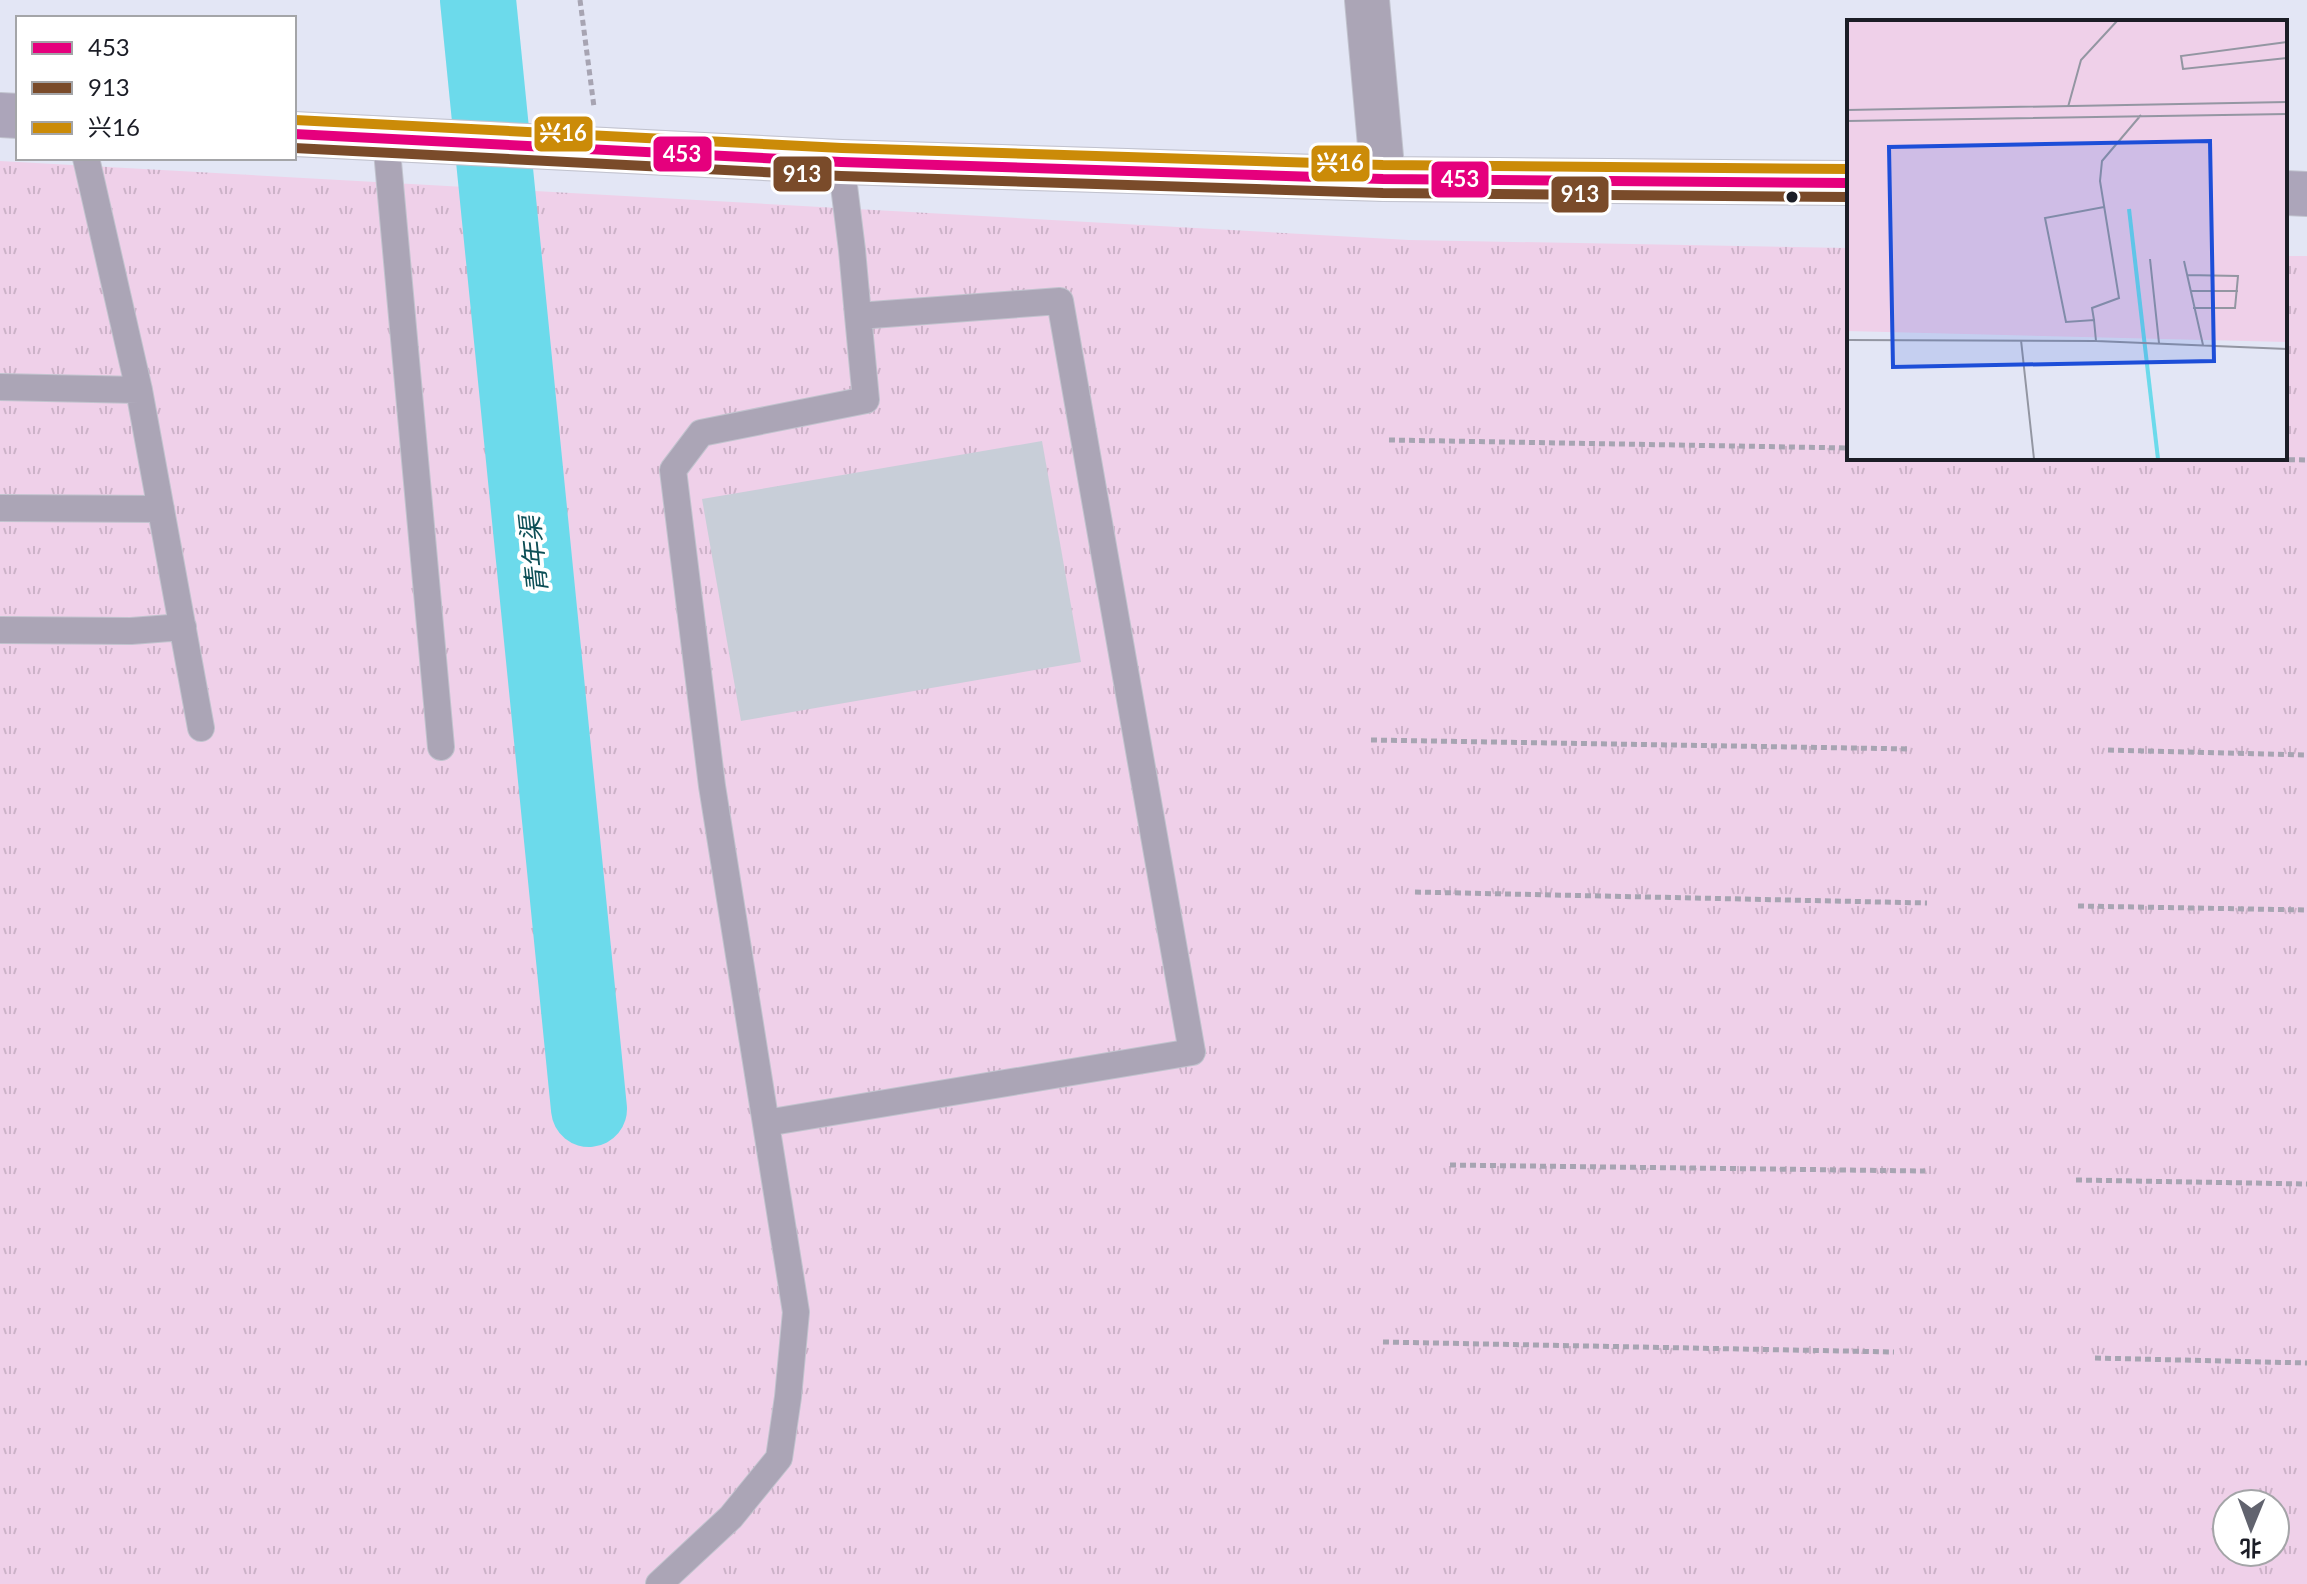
<svg xmlns="http://www.w3.org/2000/svg" width="2307" height="1584" viewBox="0 0 2307 1584" font-family="Lato,'Noto Sans SC',sans-serif">
<style>
.park{fill:url(#park-tufts);fill-rule:evenodd}
.lines{fill:none;stroke-linecap:round;stroke-linejoin:round}
.river{stroke:#6cdaeb;stroke-width:76}
.building{fill:#c8ced8}
.service-casing{stroke:#c1c3ce;stroke-width:28}
.minor-casing{stroke:#c1c3ce;stroke-width:46}
.primary-casing{stroke:#c1c3ce;stroke-width:46}
.path{stroke:#a7a4b2;stroke-width:5;stroke-dasharray:6 4;stroke-linecap:butt}
.service{stroke:#aba5b6;stroke-width:26}
.minor{stroke:#aba5b6;stroke-width:44}
.primary{stroke:#aca5ba;stroke-width:44}
.bus-1-casing{stroke:#fff;stroke-width:16}
.bus-2-casing{stroke:#fff;stroke-width:16}
.bus-3-casing{stroke:#fff;stroke-width:16}
.bus-1{stroke:#e5007d;stroke-width:10}
.bus-2{stroke:#7a4b2a;stroke-width:10}
.bus-3{stroke:#cb8b08;stroke-width:10}
.bus-dot{fill:#1b1d26;stroke:#fff;stroke-width:3}
.labels{text-anchor:middle;stroke-width:8;stroke-linejoin:round;paint-order:stroke}
.water-label{font-size:26px;font-style:italic;fill:#0d4f56;stroke:#fff}
.inset-river{fill:none;stroke:#6cdaeb;stroke-width:4}
.inset-road{fill:none;stroke:#9396a2;stroke-width:2}
.view{fill:#1d4ed8;fill-opacity:0.15;stroke:#1d4ed8;stroke-width:4}
.inset-edge{fill:none;stroke:#1b1d26;stroke-width:4}
.line-badge{stroke:#fff;stroke-width:3}
.badge-label{font-size:22px;text-anchor:middle;font-weight:bold;fill:#fff}
</style>
<defs>
<pattern id="park-tufts" width="24" height="20" patternUnits="userSpaceOnUse" patternTransform="scale(2)"><rect width="24" height="20" fill="#efd0e9"/><path d="M3 7l-1-3M5 7V3M7 7l1-3M15 17l-1-3M17 17v-4M19 17l1-3" fill="none" stroke="#ccb2c8"/></pattern>
</defs>
<rect width="100%" height="100%" fill="#e3e6f5"/>
<path class="park" d="M 0,161 L 1409,240 L 1849,248 L 1849,458 L 2285,458 L 2285,256 L 2307,256 L 2307,1584 L 0,1584 ZM 2227,1504 L 2275,1504 L 2275,1552 L 2227,1552 Z"/>
<g class="lines">
<path class="river" d="M 478,0 L 589,1109"/>
</g>
<path class="building" d="M 1042,441 L 1081,662 L 741,721 L 702,499 Z"/>
<g class="lines">
<g class="service-casing">
<path id="service" d="M 386,140 L 441,747
M 86,158 L 139,390 L 201,728
M 0,387 L 139,390
M 0,508 L 161,509
M 0,630 L 131,631 L 183,627
M 766,1123 L 1192,1052 L 1060,301 L 858,316 L 852,250 L 841,162
M 659,1584 L 731,1517 L 779,1458 L 788,1397 L 796,1312 L 712,786 L 673,470 L 701,433 L 866,400 L 858,316"/>
</g>
<g class="minor-casing">
<path id="minor" d="M 1367,0 L 1383,179"/>
</g>
<g class="primary-casing">
<path id="primary" d="M 0,115 L 18,116
M 294,134 L 841,162 L 1383,179 L 1849,183
M 2285,193 L 2307,194"/>
</g>
<path class="path" d="M 580,0 L 594,107
M 1389,440 L 1849,448
M 2199,458 L 2307,460
M 1371,740 L 1911,749
M 2108,750 L 2307,755
M 1415,892 L 1927,903
M 2078,906 L 2307,910
M 1450,1165 L 1925,1171
M 2076,1180 L 2307,1184
M 1383,1342 L 1894,1352
M 2095,1358 L 2307,1363"/>
<use href="#service" class="service"/>
<use href="#minor" class="minor"/>
<use href="#primary" class="primary"/>
<g class="bus-1-casing">
<path id="bus-1" d="M 294,134 L 841,162 L 1383,179 L 1849,183"/>
</g>
<g class="bus-2-casing">
<path id="bus-2" d="M 294,148 L 841,176 L 1383,193 L 1849,197"/>
</g>
<g class="bus-3-casing">
<path id="bus-3" d="M 295,120 L 842,148 L 1383,165 L 1849,169"/>
</g>
<use href="#bus-1" class="bus-1"/>
<use href="#bus-2" class="bus-2"/>
<use href="#bus-3" class="bus-3"/>
</g>
<circle class="bus-dot" cx="1792" cy="197" r="7"/>
<g class="labels">
<g class="water-label">
<text transform="translate(534 555) rotate(-96)" y="9">青年渠</text>
</g>
</g>
<g transform="translate(1847 20)">
<rect width="440" height="440" fill="#e3e6f5"/>
<path d="M 0,1 L 440,1 L 440,322 L 0,311 Z" fill="#efd0e9"/>
<path class="inset-river" d="M 282,189 L 311,439"/>
<path class="inset-road" d="M 440,22 L 334,36 L 336,49 L 440,38M 221,87 L 234,40 L 270,1M 0,90 L 440,82M 0,101 L 440,94M 303,239 L 312,323M 337,241 L 356,325M 340,255 L 391,256 L 388,288 L 346,288M 343,271 L 391,271M 247,300 L 245,288 L 272,278 L 253,161 L 255,141 L 294,95M 0,320 L 249,321 L 440,329M 174,320 L 187,439M 249,321 L 247,300 L 219,302 L 198,198 L 257,187"/>
<path class="view" d="M 363,121 L 367,341 L 46,347 L 42,127 Z"/>
<rect width="440" height="440" class="inset-edge"/>
</g>
<g class="line-badge">
<rect x="533" y="115" width="61" height="38" rx="8" fill="#cb8b08"/>
<rect x="652" y="135" width="61" height="38" rx="8" fill="#e5007d"/>
<rect x="1310" y="144" width="61" height="39" rx="8" fill="#cb8b08"/>
<rect x="772" y="155" width="61" height="38" rx="8" fill="#7a4b2a"/>
<rect x="1430" y="160" width="60" height="39" rx="8" fill="#e5007d"/>
<rect x="1550" y="175" width="60" height="39" rx="8" fill="#7a4b2a"/>
</g>
<g class="badge-label">
<text x="563" y="141">兴16</text>
<text x="682" y="162">453</text>
<text x="1340" y="171">兴16</text>
<text x="802" y="182">913</text>
<text x="1460" y="187">453</text>
<text x="1580" y="202">913</text>
</g>
<rect x="16" y="16" width="280" height="144" fill="#ffffff" stroke="#a4a5a8" stroke-width="2"/>
<rect x="32" y="42" width="40" height="12" fill="#e5007d" stroke="#a4a5a8" stroke-width="2"/>
<text x="88" y="56" font-size="24" fill="#1b1d26">453</text>
<rect x="32" y="82" width="40" height="12" fill="#7a4b2a" stroke="#a4a5a8" stroke-width="2"/>
<text x="88" y="96" font-size="24" fill="#1b1d26">913</text>
<rect x="32" y="122" width="40" height="12" fill="#cb8b08" stroke="#a4a5a8" stroke-width="2"/>
<text x="88" y="136" font-size="24" fill="#1b1d26">兴16</text>
<g transform="translate(2251 1528) rotate(181)"><circle r="38" fill="#ffffff" stroke="#a4a5a8" stroke-width="2"/>
<path d="M0-6L14 30L0 20L-14 30Z" fill="#61636e"/>
<text y="-12" font-size="22" font-weight="bold" text-anchor="middle" fill="#1b1d26">北</text>
</g>
</svg>
